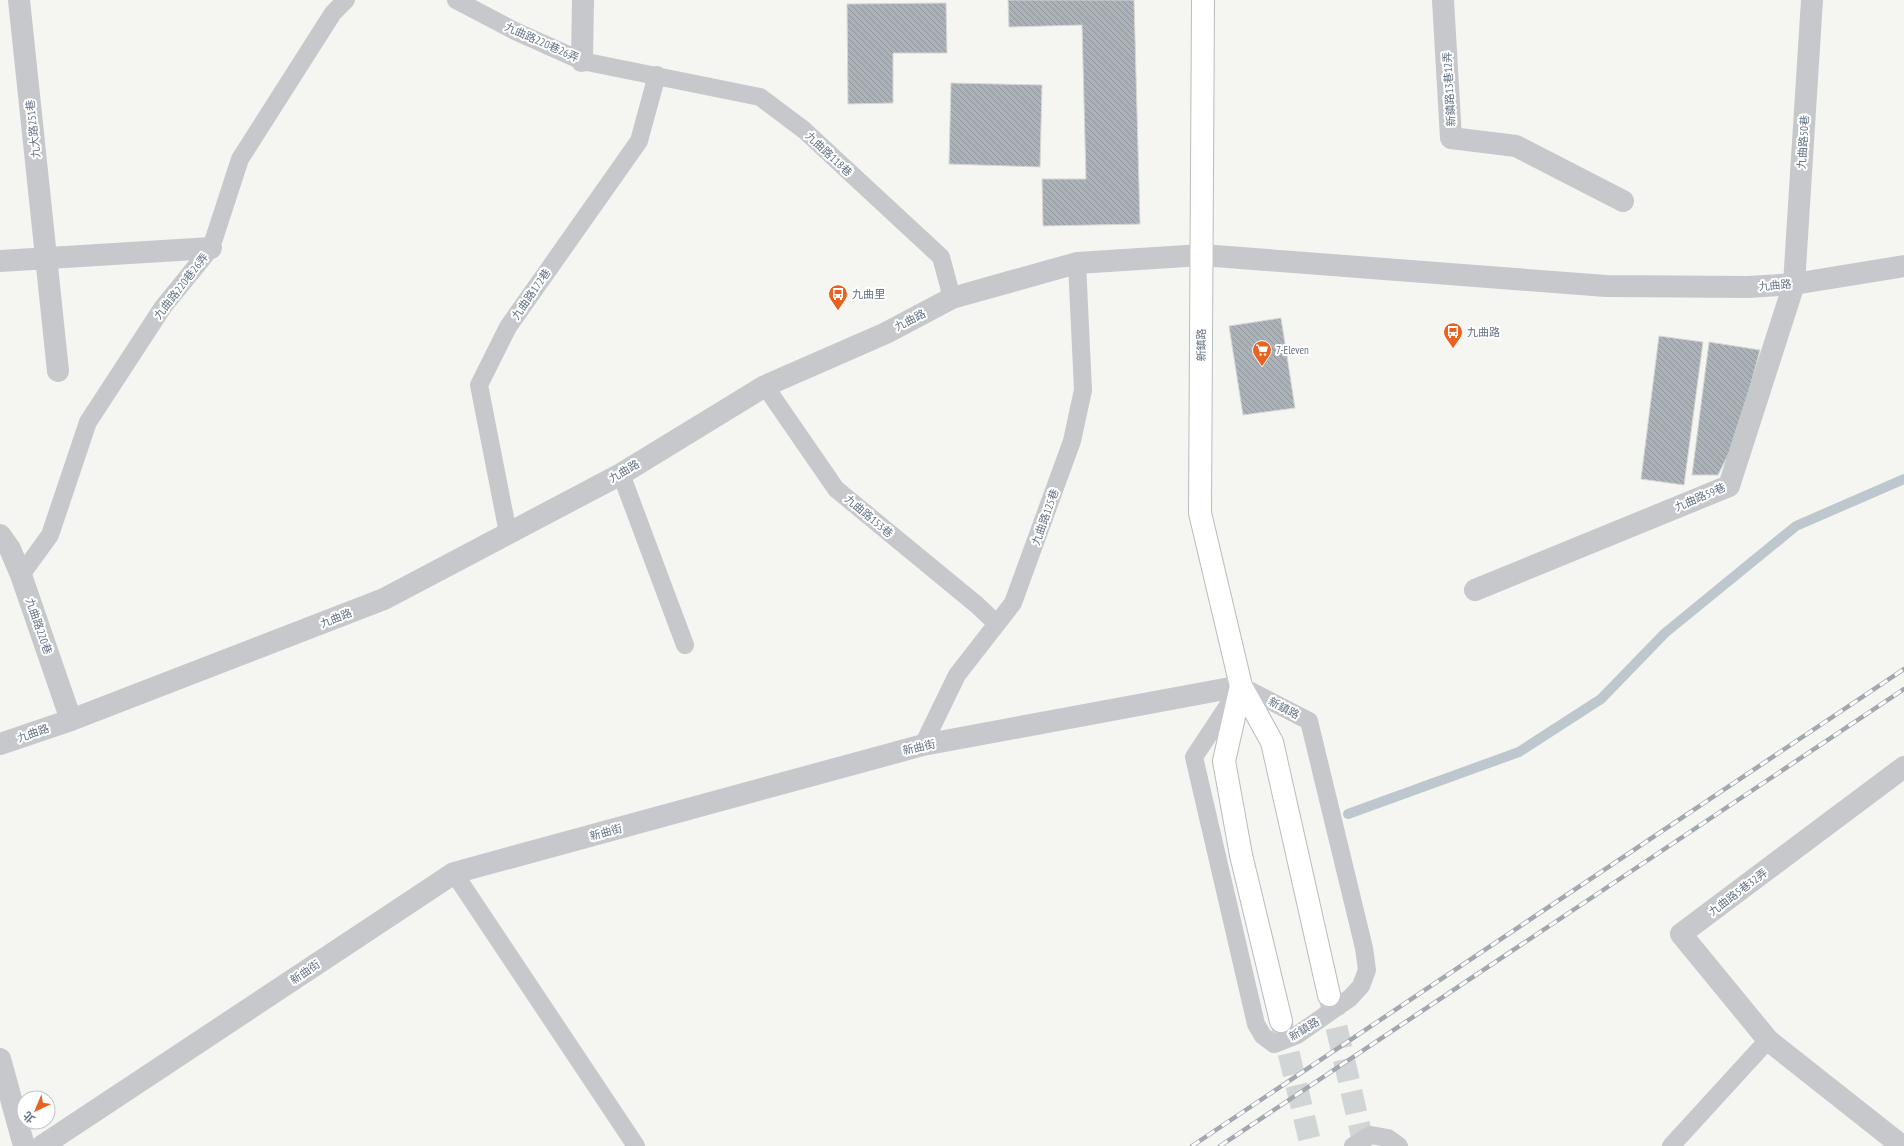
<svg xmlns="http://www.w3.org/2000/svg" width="1904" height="1146" viewBox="0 0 1904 1146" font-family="'PT Sans Narrow','Noto Sans TC',sans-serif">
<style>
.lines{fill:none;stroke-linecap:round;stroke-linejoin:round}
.stream{stroke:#bec7ce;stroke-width:10}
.building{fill:url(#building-back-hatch);stroke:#d7d7d5}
.secondary-tunnel{stroke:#d1d5d6;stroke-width:22;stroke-dasharray:22 11;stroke-linecap:butt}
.secondary-casing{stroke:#b8bbc0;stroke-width:24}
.lane{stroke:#c6c8cc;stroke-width:18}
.street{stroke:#c6c8cc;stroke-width:22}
.secondary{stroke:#fff;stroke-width:22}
.rail-casing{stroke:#a3a8af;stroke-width:4.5}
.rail{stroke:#fff;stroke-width:3;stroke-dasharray:9;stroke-linecap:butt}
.labels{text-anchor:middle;stroke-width:4;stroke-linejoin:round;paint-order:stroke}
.street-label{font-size:11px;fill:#647284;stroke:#fff}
.poi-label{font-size:11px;fill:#647284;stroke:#fff;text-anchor:start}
</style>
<defs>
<pattern id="building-back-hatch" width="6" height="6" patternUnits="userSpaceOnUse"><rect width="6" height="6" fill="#abb2b8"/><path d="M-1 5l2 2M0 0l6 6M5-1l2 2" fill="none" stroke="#8f959b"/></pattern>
</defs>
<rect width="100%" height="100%" fill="#f5f6f2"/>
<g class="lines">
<path class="stream" d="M 1348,814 L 1519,752 L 1601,699 L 1665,633 L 1796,526 L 1904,479"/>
</g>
<path class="building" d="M 1008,0 L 1134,0 L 1140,224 L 1043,226 L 1042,179 L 1086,179 L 1082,25 L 1009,27 Z
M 946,3 L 947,53 L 893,53 L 893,103 L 848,104 L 847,4 Z
M 951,83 L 1042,85 L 1040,167 L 949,164 Z
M 1281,318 L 1295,408 L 1243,415 L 1229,326 Z
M 1659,336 L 1703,342 L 1684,485 L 1641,479 Z
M 1709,342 L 1760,350 L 1736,439 L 1718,475 L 1692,475 Z"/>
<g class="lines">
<path class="secondary-tunnel" d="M 1329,995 L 1364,1146
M 1281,1021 L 1311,1146"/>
<g class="secondary-casing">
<path id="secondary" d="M 1203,0 L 1200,513 L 1241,686 L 1272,742 L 1329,995
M 1241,686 L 1224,761 L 1241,855 L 1281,1021"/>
</g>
<path class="lane" d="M 456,0 L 515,31 L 582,61 L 760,97 L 804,130 L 941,257 L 952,298
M 765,386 L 836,489 L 977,605 L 997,624
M 621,474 L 685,645
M 508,533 L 479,385 L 508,327 L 639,141 L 657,75
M 21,575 L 50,535 L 88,422 L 163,307 L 211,248 L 240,159 L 333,13 L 346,0
M 1241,686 L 1309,721 L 1364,948 L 1367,970 L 1361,986 L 1350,998 L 1297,1035 L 1274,1044 L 1263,1036 L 1256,1024 L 1194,757 Z
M 923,745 L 957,675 L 1013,603 L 1072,441 L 1083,390 L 1077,263
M 454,873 L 636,1146
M 1353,1146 L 1371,1135 L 1388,1138 L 1399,1146
M 1671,1146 L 1768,1040"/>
<path class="street" d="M 19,0 L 58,371
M 1443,0 L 1451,138 L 1516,146 L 1623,201
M 582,61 L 583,0
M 0,261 L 211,248
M 0,535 L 10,549 L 21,575 L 71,720
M 1475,590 L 1729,486 L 1794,284 L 1812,0
M 0,744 L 71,720 L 384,599 L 621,474 L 765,386 L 886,333 L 952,298 L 1077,263 L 1202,255 L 1606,286 L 1748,287 L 1794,284 L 1904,266
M 0,1059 L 24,1146
M 42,1146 L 454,873 L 923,745 L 1241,686
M 1902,1146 L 1768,1040 L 1681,934 L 1904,767"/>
<use href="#secondary" class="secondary"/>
<g class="rail-casing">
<path id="rail" d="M 1192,1146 L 1904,669
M 1220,1146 L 1904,689"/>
</g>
<use href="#rail" class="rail"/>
</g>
<defs>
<g id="bus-pin" transform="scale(1)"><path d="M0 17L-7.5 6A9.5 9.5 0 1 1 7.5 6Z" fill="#e9621f" stroke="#fff"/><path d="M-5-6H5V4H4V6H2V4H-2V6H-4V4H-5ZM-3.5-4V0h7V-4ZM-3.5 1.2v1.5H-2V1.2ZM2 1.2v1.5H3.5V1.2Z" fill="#fff"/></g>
<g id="supermarket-pin" transform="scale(1)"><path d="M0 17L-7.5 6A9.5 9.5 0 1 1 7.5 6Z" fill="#e9621f" stroke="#fff"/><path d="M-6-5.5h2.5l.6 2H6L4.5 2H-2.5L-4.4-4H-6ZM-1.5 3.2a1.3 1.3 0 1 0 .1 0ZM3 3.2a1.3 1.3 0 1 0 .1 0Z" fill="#fff"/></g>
</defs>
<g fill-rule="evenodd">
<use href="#bus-pin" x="838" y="294"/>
<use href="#bus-pin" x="1453" y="332"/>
<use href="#supermarket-pin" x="1262" y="350"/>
</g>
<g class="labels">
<g class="street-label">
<text transform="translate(542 42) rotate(24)" y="4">九曲路220巷26弄</text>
<text transform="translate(1449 89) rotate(-93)" y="4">新鎮路13巷12弄</text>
<text transform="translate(33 129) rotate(-96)" y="4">九大路251巷</text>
<text transform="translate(1803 142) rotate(-86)" y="4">九曲路50巷</text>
<text transform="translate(829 154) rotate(43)" y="4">九曲路118巷</text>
<text transform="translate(1775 285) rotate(-5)" y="4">九曲路</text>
<text transform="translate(181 286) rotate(-52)" y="4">九曲路220巷26弄</text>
<text transform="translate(531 294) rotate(-55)" y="4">九曲路172巷</text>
<text transform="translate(910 320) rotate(-27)" y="4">九曲路</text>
<text transform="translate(1201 345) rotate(-90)" y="4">新鎮路</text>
<text transform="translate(624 471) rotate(-30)" y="4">九曲路</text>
<text transform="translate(1700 497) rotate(-23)" y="4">九曲路59巷</text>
<text transform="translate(869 516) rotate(40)" y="4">九曲路153巷</text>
<text transform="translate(1045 517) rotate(-70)" y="4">九曲路125巷</text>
<text transform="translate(336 618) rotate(-21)" y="4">九曲路</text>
<text transform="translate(39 626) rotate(71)" y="4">九曲路220巷</text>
<text transform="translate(1284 708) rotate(28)" y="4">新鎮路</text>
<text transform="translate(33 733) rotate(-19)" y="4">九曲路</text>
<text transform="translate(919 747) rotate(-13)" y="4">新曲街</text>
<text transform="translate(606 832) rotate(-15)" y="4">新曲街</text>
<text transform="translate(1738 892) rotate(-37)" y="4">九曲路5巷32弄</text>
<text transform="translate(305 972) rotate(-34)" y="4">新曲街</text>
<text transform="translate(1304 1029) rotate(-31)" y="4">新鎮路</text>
</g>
<g class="poi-label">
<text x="852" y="298">九曲里</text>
<text x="1467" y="336">九曲路</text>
<text x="1276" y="354">7-Eleven</text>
</g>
</g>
<g transform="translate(36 1110) rotate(224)"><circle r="19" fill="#ffffff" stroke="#c1c7ce"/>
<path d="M0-3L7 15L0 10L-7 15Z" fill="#e9621f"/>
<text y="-6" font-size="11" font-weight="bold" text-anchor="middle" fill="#647284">北</text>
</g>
</svg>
